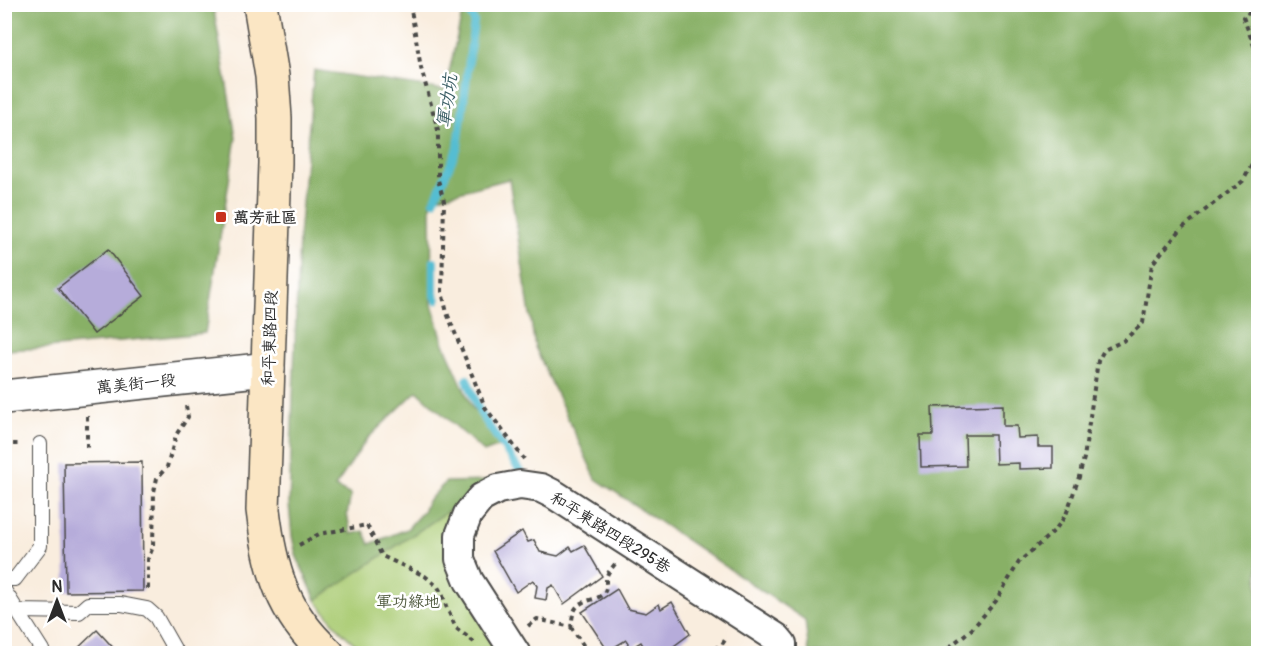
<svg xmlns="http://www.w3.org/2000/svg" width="1263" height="658" viewBox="0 0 1263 658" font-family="Pangolin,'LXGW WenKai TC',sans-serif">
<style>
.green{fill:#abcc75;stroke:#6b7c50;stroke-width:1.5}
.forest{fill:#88b066;stroke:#5a6e48;stroke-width:1.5}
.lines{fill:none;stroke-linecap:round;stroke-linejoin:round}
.stream{stroke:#55bdd2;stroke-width:8}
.building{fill:#b6acda}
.service-casing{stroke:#4a4846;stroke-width:16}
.minor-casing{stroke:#4a4846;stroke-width:32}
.tertiary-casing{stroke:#4a4846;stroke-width:36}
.secondary-casing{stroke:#4a4846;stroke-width:36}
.path{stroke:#4a4846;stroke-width:4;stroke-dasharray:4.5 4.5;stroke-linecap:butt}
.service{stroke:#fff;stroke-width:14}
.minor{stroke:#fff;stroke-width:28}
.tertiary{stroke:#fff;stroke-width:33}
.secondary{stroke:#fbe6c4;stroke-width:33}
.poi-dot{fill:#c8321e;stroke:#fff;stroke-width:2}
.labels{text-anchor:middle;stroke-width:5;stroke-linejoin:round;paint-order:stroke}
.poi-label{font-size:16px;font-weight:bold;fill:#2b2b2b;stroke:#fff;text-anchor:start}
.street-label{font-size:16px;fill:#2b2b2b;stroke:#fff}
.park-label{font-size:16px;fill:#515b41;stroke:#fff}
.water-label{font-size:18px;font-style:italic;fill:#3a5e65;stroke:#fff}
</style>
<rect width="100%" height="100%" fill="#fff"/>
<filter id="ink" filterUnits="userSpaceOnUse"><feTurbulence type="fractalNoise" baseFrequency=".0167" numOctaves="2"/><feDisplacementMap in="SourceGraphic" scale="12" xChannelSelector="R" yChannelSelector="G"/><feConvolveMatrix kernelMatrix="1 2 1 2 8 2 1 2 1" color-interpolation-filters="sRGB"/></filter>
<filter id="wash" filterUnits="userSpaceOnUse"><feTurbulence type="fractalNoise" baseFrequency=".008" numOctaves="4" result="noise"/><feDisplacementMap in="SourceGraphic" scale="24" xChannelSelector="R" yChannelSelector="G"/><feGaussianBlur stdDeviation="1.35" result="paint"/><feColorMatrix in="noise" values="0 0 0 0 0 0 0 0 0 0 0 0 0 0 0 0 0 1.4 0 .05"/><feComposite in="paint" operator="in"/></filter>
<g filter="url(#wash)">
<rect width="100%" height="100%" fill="#f9edde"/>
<path class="green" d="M 463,501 L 454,515 L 502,653 L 367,653 C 344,637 333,623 316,600 Z"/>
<path class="forest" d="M 5,5 L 213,5 L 236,137 L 205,333 L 47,348 L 5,350 Z
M 464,5 L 1258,5 L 1258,653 L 809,653 L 805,620 L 596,479 L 535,347 L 509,179 L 431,199 L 432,304 L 444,344 L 472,407 L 500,446 L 484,452 L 417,391 L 367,439 L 335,487 L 351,495 L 347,514 L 351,534 L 364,531 L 370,544 L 407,529 L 424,510 L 427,502 L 446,482 L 489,481 L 463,501 L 316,600 L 296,555 L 292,536 L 289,504 L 299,237 L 314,70 L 445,90 Z"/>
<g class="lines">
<path class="stream" d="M 434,201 L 458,147 L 474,21 L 464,4
M 434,261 L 434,294 L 437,300
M 467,379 L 480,413 L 520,471"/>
</g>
<g id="blocks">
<path class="building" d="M 108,249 L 144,296 L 94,334 L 58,288 Z
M 1003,405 L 1003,426 L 1017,426 L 1018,438 L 1038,437 L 1038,447 L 1053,447 L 1053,468 L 1019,469 L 1019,463 L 996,464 L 995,435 L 965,435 L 966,466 L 921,467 L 920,435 L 933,435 L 932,407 Z
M 142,462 L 143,591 L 66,592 L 64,463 Z
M 522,531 L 528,542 L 534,540 L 540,552 L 558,556 L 570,547 L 573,551 L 584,545 L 602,576 L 564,604 L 553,585 L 548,588 L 546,600 L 535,598 L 537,586 L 533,580 L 516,592 L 493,551 Z
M 617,589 L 628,609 L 646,613 L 659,604 L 661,609 L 672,602 L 690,634 L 663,654 L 648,654 L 641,642 L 636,645 L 635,654 L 626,654 L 628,643 L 626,640 L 608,651 L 582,612 Z
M 97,630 L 119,654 L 72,654 Z"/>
</g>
</g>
<g filter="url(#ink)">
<use href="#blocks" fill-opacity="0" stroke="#4a4846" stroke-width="1.5"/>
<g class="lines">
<g class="service-casing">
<path id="service" d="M 4,579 L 15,579 L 40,546 L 40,444
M 4,590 L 42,650 L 39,654
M 18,611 L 79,612 L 88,604 L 121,604 L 147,609 L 156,617 L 177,654"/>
</g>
<g class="minor-casing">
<path id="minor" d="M 516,654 L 469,581 L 460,559 L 460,535 L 468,514 L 481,498 L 498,489 L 520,485 L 541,488 L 555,495 L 777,638 L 782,644 L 782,654"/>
</g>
<g class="tertiary-casing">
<path id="tertiary" d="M 4,397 L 268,369"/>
</g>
<g class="secondary-casing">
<path id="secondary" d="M 260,4 L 272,76 L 275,118 L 275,163 L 263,510 C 270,568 282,613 328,654"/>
</g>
<path class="path" d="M 410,4 L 421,68 L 438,130 L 438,180 L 444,201 L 442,292 L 447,313 L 485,407 L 524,459
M 1258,7 L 1243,17 L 1258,56
M 87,416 L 87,450
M 4,444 L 21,444
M 299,545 L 319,534 L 367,525 L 382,556 L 425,576 L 438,587 L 443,596 L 446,606 L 456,628 L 474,642
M 148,589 L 148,559 L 153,547 L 154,492 L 157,478 L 167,467 L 176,435 L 188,417 L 186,406
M 528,626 L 537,619 L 571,627 C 572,622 572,616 574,612 C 579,597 599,603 605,591 C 607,586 606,586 606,581 C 606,574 610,570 615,564
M 571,627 L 589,654
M 707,654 L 723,643 L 727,637
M 943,654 L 948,648 L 972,629 L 996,601 L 1019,562 L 1055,530 L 1066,515 L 1079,477 L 1084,458 L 1098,361 L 1104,350 L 1123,341 L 1143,323 L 1152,264 L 1182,228 L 1243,181 L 1258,154
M 1088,654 L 1104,651 L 1110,654"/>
<use href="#service" class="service"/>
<use href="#minor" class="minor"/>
<use href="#tertiary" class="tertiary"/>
<use href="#secondary" class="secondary"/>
</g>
</g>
<rect class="poi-dot" x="215" y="211" width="12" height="12" rx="3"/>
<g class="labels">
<g class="poi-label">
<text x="233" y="223">萬芳社區</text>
</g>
<g class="street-label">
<text transform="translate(269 338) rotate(-88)" y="6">和平東路四段</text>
<text transform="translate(136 383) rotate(-6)" y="6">萬美街一段</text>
<text transform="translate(611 532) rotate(32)" y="6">和平東路四段295巷</text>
</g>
<g class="park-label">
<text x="408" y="607">軍功綠地</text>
</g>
<g class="water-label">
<text transform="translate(447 101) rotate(-82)" y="6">軍功坑</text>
</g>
</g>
<rect width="1263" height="658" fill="none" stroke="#fff" stroke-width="24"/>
<g transform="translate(57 601)" stroke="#ffffff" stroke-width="4.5" paint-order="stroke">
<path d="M0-4.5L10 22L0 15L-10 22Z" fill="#2b2b2b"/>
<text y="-9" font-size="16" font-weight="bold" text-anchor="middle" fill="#2b2b2b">N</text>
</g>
</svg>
